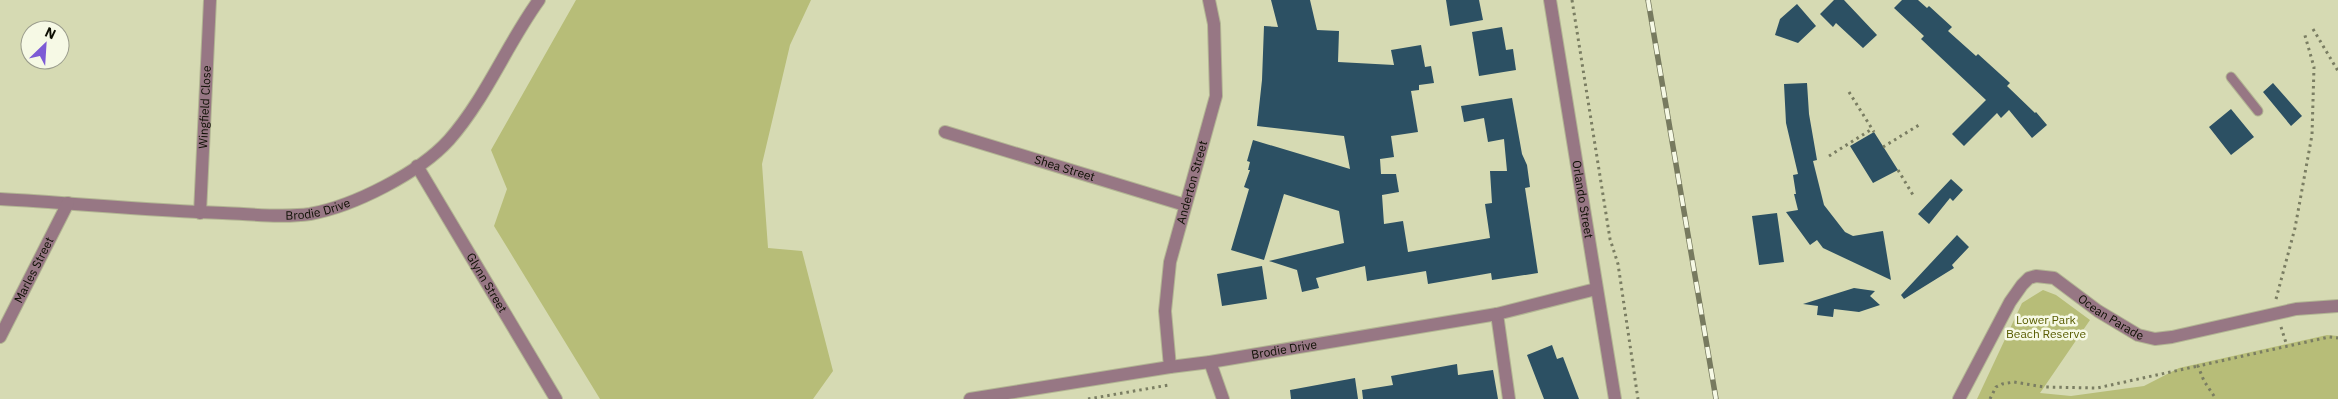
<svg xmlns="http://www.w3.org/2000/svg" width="2338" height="399" viewBox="0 0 2338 399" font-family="'IBM Plex Sans',sans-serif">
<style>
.green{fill:#b7bd78}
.building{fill:#2c5063}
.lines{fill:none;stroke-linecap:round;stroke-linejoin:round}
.service-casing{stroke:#b2b593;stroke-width:11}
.minor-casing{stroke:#b2b593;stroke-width:14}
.tertiary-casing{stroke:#b2b593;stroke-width:14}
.path{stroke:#7a7d62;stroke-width:3;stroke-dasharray:2.5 4;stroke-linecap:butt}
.service{stroke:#977784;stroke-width:9}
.minor{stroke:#977784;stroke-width:12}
.tertiary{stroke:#977784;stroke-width:12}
.rail-casing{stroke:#777a5f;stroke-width:5.5}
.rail{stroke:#f6f9e5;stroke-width:4;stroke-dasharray:11;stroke-linecap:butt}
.labels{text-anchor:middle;stroke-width:5;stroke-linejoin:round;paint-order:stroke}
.street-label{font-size:12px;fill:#0e0f03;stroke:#f6f9e5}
.park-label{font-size:12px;fill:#585c00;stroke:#f6f9e5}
</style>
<rect width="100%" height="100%" fill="#d6dab3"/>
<path class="green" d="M 576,0 L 811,0 L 790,45 L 762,164 L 768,248 L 802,251 L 833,371 L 813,399 L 600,399 L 494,226 L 507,189 L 491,150 Z
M 2043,290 L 2056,295 L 2090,320 L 2040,393 L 2071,396 L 2144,386 L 2179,368 L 2327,335 L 2338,336 L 2338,399 L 1977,399 L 2022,303 Z"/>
<path class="building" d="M 1271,0 L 1310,0 L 1317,30 L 1339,31 L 1338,62 L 1394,65 L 1391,50 L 1421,45 L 1425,67 L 1431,66 L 1434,83 L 1419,85 L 1419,90 L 1411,91 L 1418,132 L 1391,136 L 1394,157 L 1380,159 L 1381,174 L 1396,174 L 1399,192 L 1382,195 L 1384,224 L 1403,221 L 1408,252 L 1490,238 L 1485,204 L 1492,203 L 1490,171 L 1507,171 L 1504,139 L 1488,142 L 1484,118 L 1464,122 L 1461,106 L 1512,98 L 1522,154 L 1527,165 L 1530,187 L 1525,188 L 1538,273 L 1492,280 L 1491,273 L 1428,284 L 1426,271 L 1367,281 L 1365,266 L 1316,278 L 1319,288 L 1302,292 L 1297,270 L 1269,261 L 1344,243 L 1339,211 L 1284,194 L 1264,260 L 1231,250 L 1249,189 L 1244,187 L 1250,170 L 1248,170 L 1250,162 L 1247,161 L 1253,140 L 1350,169 L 1344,136 L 1257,126 L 1262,80 L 1264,26 L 1278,27 Z
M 1446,0 L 1479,0 L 1483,20 L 1450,26 Z
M 1834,0 L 1844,0 L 1877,35 L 1863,48 L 1836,23 L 1833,27 L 1820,14 Z
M 1902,0 L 1918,0 L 1927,8 L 1929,6 L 1952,27 L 1948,31 L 1976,56 L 1978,54 L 2010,83 L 2007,86 L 2035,113 L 2036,112 L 2047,125 L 2032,138 L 2009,110 L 2001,118 L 1997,113 L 1964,146 L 1952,134 L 1986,100 L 1921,39 L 1924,36 L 1894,8 Z
M 1797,4 L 1816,26 L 1798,43 L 1775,35 L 1780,19 Z
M 1502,27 L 1506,50 L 1513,49 L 1516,70 L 1479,76 L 1472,32 Z
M 1807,83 L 1809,114 L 1817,160 L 1813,161 L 1824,205 L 1845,232 L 1853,236 L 1883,231 L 1891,280 L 1823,248 L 1817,240 L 1810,245 L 1786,212 L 1798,210 L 1794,194 L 1796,194 L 1793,175 L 1798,174 L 1786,123 L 1784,84 Z
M 2273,83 L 2302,116 L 2291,126 L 2263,92 Z
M 2231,109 L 2254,137 L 2231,155 L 2209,127 Z
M 1874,132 L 1898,170 L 1873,183 L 1850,146 Z
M 1951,179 L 1963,190 L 1953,201 L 1950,198 L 1929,224 L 1918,214 Z
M 1777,213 L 1784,262 L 1759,265 L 1752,216 Z
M 1957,235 L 1969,247 L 1952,265 L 1954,268 L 1904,299 L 1901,295 Z
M 1262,266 L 1267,299 L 1222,306 L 1217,274 Z
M 1854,288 L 1875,291 L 1870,296 L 1880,305 L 1859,312 L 1834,309 L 1833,317 L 1817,315 L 1818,306 L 1803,304 Z
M 1552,345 L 1557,359 L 1563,357 L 1579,399 L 1544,399 L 1527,355 Z
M 1457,364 L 1458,375 L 1493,370 L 1498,399 L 1363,399 L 1362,390 L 1393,385 L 1391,376 Z
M 1355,378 L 1358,399 L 1291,399 L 1290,390 Z"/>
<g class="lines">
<g class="service-casing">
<path id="service" d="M 2231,77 L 2258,111"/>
</g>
<g class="minor-casing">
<g id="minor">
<path id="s1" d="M 945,132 L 1185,205"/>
<path id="s2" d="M 417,166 L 556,399"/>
<path id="s3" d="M 0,199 C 74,203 149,211 223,213 C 252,214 282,218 310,214 C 354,206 419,173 449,140 C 486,98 507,44 539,0"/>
<path id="s4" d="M 200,213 L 210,0"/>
<path d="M 1497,314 L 1509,399"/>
<path id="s5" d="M 0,337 L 68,203"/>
<path d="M 1210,362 L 1223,399"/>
<path id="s6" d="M 1170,367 L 1165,311 L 1170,262 L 1216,96 L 1214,24 L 1209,0"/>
<path id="s7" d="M 970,399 L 1170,367 L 1210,362 L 1497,314 L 1596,289"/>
</g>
</g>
<g class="tertiary-casing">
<g id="tertiary">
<path id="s8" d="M 1550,0 L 1615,399"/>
<path id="s9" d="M 1959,399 L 2010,302 L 2022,285 L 2029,278 L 2036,276 L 2054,278 L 2098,311 L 2138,335 L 2155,339 L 2172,337 L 2296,309 L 2338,306"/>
</g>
</g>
<path class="path" d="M 1572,0 L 1610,239 L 1618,264 L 1638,399
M 2313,29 L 2338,71
M 1849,92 L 1874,132
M 1883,147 L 1919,125
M 1829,156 L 1872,129
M 1898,170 L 1913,195
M 2276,299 L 2295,228 L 2312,135 L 2314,67 L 2304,32
M 2281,327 L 2287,346
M 2214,396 L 2204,381 L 2198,366 L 2329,337 L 2338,338
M 1088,399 L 1169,385
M 1990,399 L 1996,387 L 2002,384 L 2014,382 L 2044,387 L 2097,388 L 2198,366"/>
<use href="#service" class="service"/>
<use href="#minor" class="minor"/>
<use href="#tertiary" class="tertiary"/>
<g class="rail-casing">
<path id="rail" d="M 1648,0 L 1716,399"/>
</g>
<use href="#rail" class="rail"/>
</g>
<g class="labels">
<g class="street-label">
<text dy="4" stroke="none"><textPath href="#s4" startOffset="106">Wingfield Close</textPath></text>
<text dy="4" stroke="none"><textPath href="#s1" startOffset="125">Shea Street</textPath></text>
<text dy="4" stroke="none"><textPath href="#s6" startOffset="188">Anderton Street</textPath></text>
<text dy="4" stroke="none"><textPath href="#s8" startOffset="202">Orlando Street</textPath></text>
<text dy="4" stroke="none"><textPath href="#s3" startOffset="319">Brodie Drive</textPath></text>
<text dy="4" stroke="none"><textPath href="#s5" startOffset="75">Marles Street</textPath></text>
<text dy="4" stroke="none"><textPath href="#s2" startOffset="136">Glynn Street</textPath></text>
<text dy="4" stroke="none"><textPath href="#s9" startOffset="235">Ocean Parade</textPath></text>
<text dy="4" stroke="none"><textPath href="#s7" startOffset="318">Brodie Drive</textPath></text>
</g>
<g class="park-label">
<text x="2046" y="324">Lower Park<tspan x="2046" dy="14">Beach Reserve</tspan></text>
</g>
</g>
<g transform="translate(45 45) rotate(25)"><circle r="24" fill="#f6f9e5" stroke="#999b8b"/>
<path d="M0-4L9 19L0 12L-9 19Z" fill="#7d5bd5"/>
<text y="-8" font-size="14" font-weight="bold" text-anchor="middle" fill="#0e0f03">N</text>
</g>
</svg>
